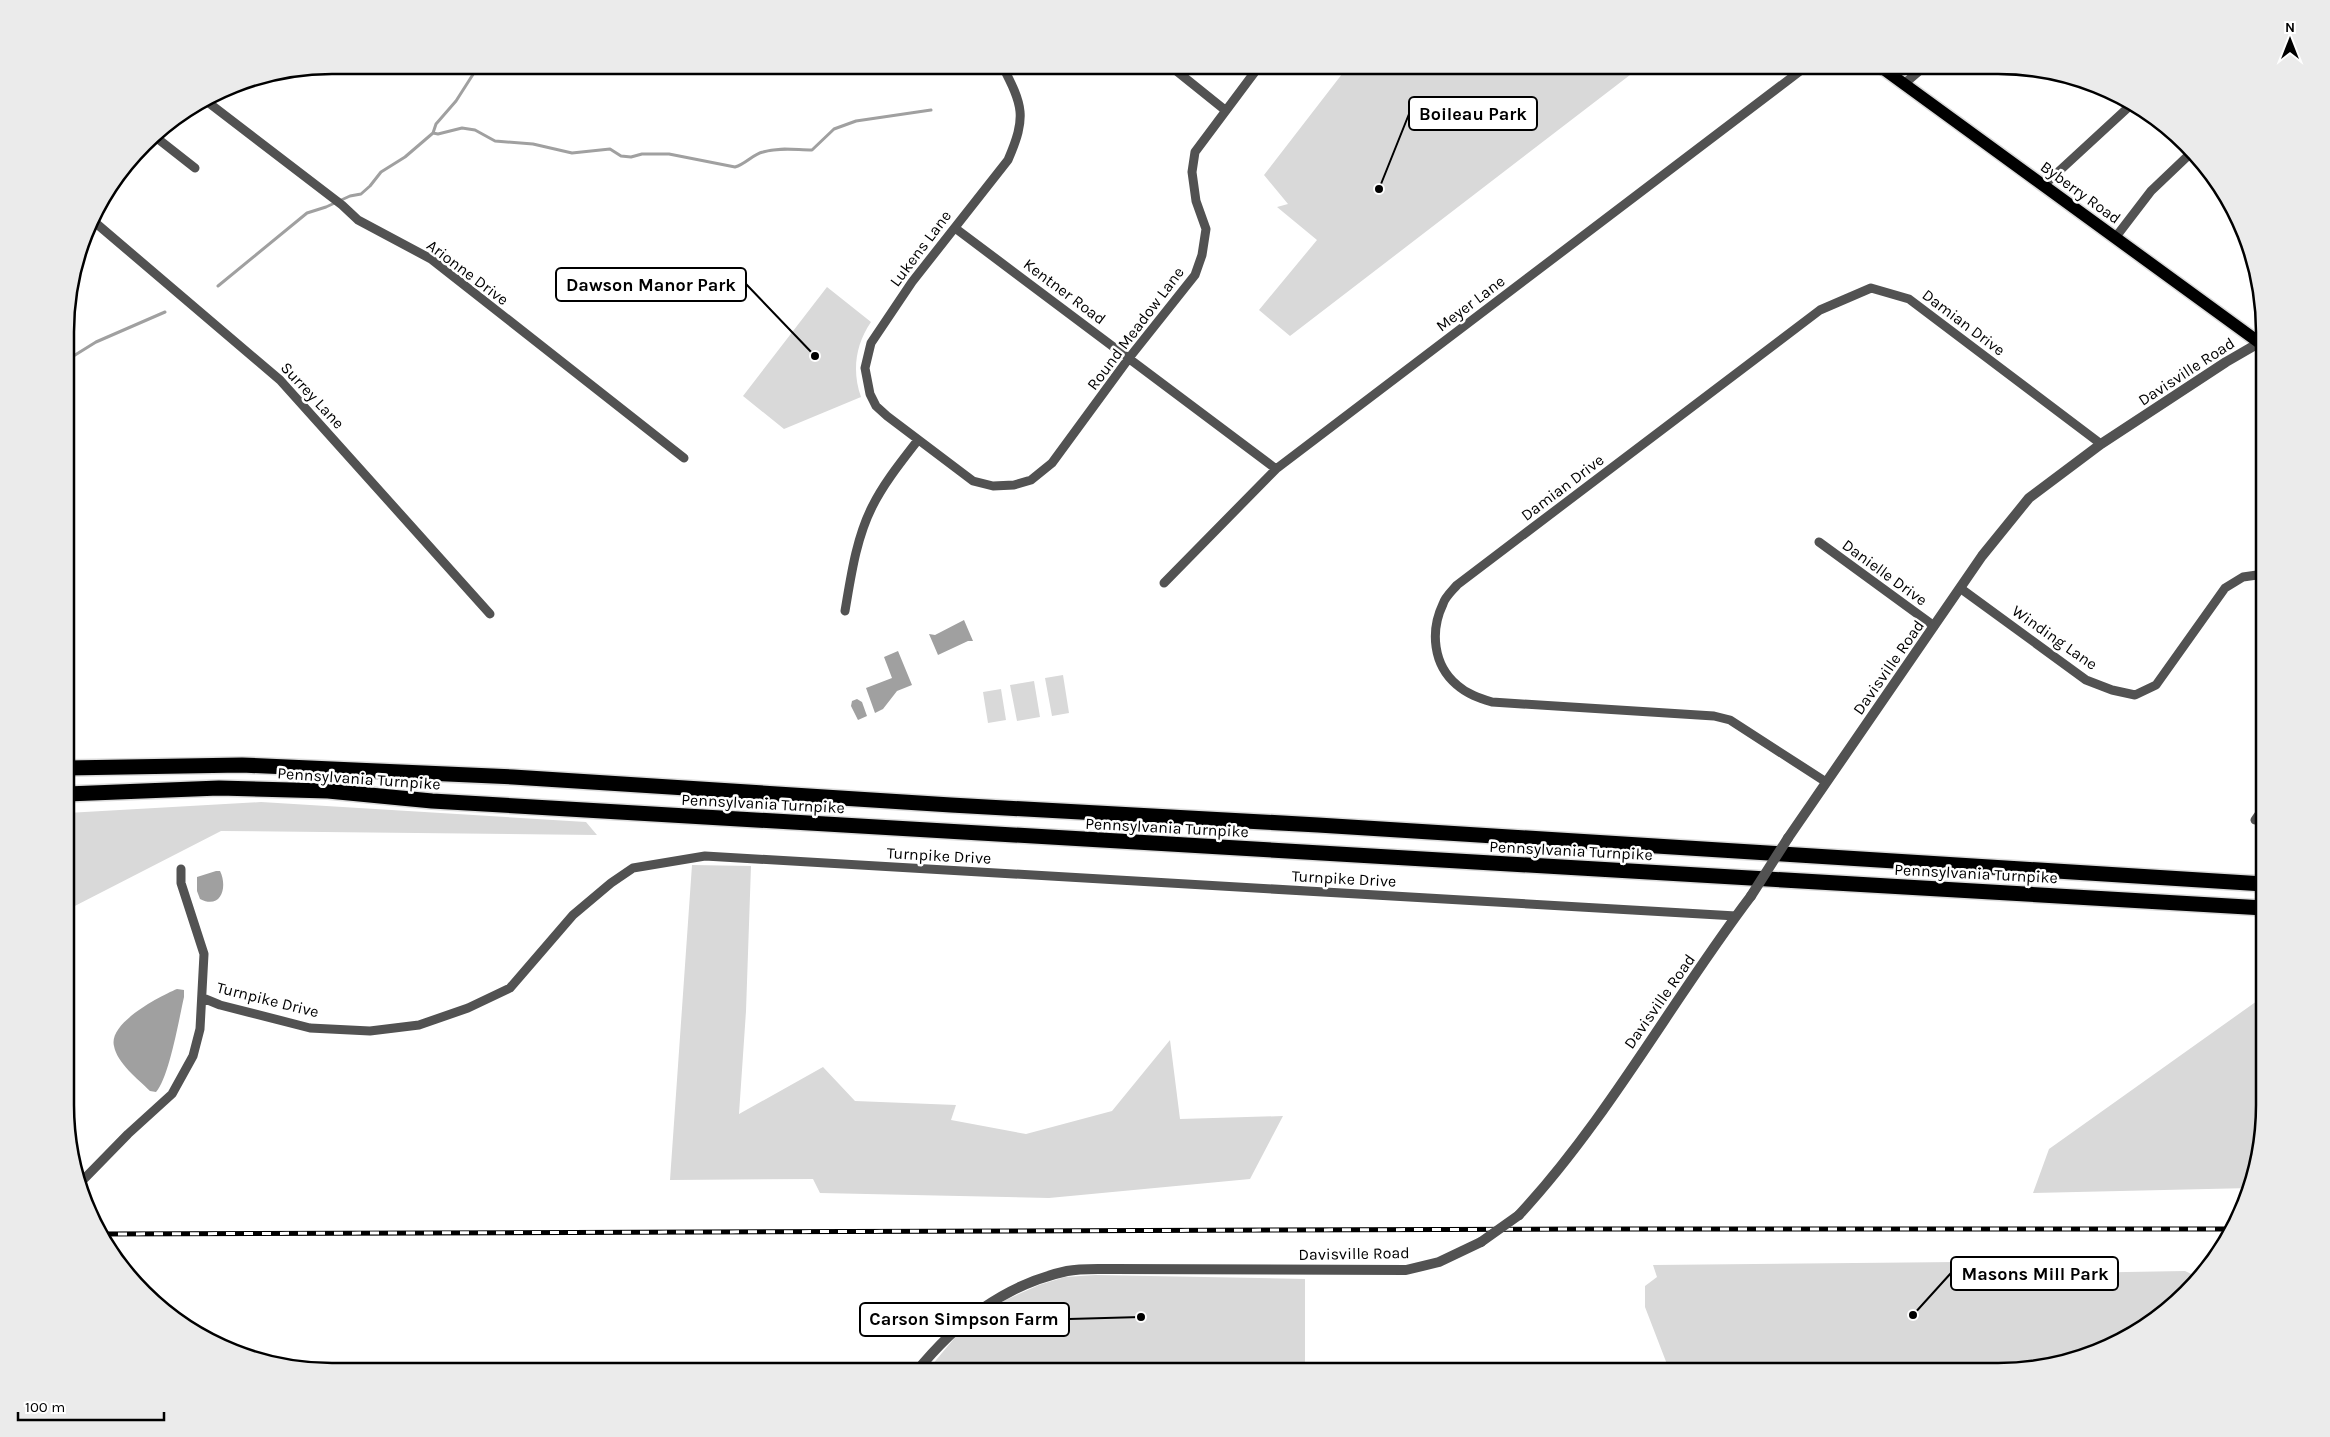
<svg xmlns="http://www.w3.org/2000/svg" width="2330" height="1437" viewBox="0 0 2330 1437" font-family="Karla,sans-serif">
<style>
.green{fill:#d9d9d9}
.water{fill:#a0a0a0}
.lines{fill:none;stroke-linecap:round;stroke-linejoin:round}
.stream{stroke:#a0a0a0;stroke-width:3}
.primary-casing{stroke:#dbdbdb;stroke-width:15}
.motorway-casing{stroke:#dbdbdb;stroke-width:18}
.minor{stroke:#525252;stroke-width:9}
.tertiary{stroke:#525252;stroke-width:10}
.primary{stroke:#000;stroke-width:12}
.motorway{stroke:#000;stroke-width:15}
.rail-casing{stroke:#000;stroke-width:5}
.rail{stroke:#fff;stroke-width:3;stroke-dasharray:9;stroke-linecap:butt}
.tertiary-bridge{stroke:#525252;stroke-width:10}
.labels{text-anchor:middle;stroke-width:5;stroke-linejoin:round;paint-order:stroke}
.street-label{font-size:16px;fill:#000;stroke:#fff}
.rim{fill:none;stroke:#000;stroke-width:2.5}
.leader{fill:none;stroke:#000;stroke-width:2}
.callout-dot{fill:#000;stroke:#fff;stroke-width:2}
.callout{fill:#fff;stroke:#000;stroke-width:2}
.callout-label{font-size:18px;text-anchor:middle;font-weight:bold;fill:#000}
</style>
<rect width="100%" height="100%" fill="#fff"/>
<path class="green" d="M 1349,65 L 1643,65 L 1290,336 L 1259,310 L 1317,240 L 1277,207 L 1288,204 L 1264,175 Z
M 827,287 L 871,322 C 855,345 852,372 861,397 L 784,429 L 743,396 Z
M 1063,675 L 1069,713 L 1052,716 L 1045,678 Z
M 1034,681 L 1040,717 L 1017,721 L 1010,685 Z
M 1001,689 L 1006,720 L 988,723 L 983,692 Z
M 261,802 L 586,822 L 597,835 L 221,831 L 67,910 L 67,813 Z
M 692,865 L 751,866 L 746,1011 L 739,1114 L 823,1067 L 855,1101 L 956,1105 L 951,1120 L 1026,1134 L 1112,1111 L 1170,1040 L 1180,1119 L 1283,1116 L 1250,1179 L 1049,1198 L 820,1193 L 813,1179 L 670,1180 Z
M 2264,996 L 2264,1123 L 2251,1188 L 2033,1193 L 2049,1149 Z
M 2061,1261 L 2069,1273 L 2185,1271 L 2200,1278 C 2167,1318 2118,1346 2069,1362 C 2052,1368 2033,1369 2016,1371 L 1670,1372 L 1645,1307 L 1645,1286 L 1657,1277 L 1653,1265 Z
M 1096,1275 L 1305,1279 L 1305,1372 L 926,1372 L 963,1328 L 990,1307 L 1039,1285 L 1065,1277 Z"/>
<path class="water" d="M 964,620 L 973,641 L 968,641 L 938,655 L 929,634 L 935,635 Z
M 898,651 L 912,685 L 897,691 L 883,709 L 875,713 L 866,688 L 892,678 L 884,657 Z
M 857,699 L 862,702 L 867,716 L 858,720 L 851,706 L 852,701 Z
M 216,871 L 220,871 C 228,887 221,910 200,899 L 197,891 L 197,877 Z
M 177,989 L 184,990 L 184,997 C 179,1019 169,1078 156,1092 L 150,1091 C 138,1079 117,1063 114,1046 C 108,1023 160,996 177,989 Z"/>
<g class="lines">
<path class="stream" d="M 433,133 L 438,134 L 462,128 L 475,130 L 495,141 L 533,144 L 572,153 L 610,149 L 621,156 L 631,157 L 642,154 L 669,154 L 735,167 C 746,164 753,154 763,152 C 779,147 796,150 812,150 L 834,129 L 856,121 L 931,110
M 218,286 L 307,213 L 326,207 L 350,196 L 361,194 L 370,186 L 381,172 L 405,157 L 433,133 L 436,124 L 456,101 L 479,65
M 67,360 L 96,342 L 165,312"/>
<g class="primary-casing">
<path id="primary" d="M 1878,65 L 2264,346"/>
</g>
<g class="motorway-casing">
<path id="motorway" d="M 67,768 L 242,765 L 513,777 L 951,805 L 1318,825 L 2264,884
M 67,794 L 219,788 L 328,791 L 432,801 L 2264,908"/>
</g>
<path class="minor" d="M 589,65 L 606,65
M 1002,65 C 1023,106 1027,116 1008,160 L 912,282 L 871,343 L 865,368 L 870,394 L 876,406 L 887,416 L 973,481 L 993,486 L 1014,485 L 1031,480 L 1052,463 L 1129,358 L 1195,275 L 1202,255 L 1206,229 L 1196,201 L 1192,172 L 1195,152 L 1260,65
M 1169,65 L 1225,110
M 1904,84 L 1926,65
M 205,100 L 342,205 L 358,220 L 431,259 L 684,458
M 153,135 L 195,168
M 2044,185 L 2133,103
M 91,219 L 280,380 L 490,614
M 955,228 L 1276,469
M 2115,238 L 2151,191 L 2193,151
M 1819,542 L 1934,626
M 1164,583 L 1276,469 L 1808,65
M 1960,588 L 2086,680 L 2112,690 L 2135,695 L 2156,685 L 2225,588 L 2243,577 L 2264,574
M 845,611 C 851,576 856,539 872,507 C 884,483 901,462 918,440
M 1826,782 L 1730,720 L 1714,716 L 1492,702 C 1479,698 1467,694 1457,685 C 1433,665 1430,631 1443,604 C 1445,597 1452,591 1457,585 L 1820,310 L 1871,288 L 1909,299 L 2101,444
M 2255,820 L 2264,807
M 203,998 L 220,1005 L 310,1028 L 370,1031 L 419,1025 L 468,1008 L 510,988 L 573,915 L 611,883 L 633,868 L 705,856 L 1736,916
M 84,1179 L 128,1134 L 172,1094 L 193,1056 L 200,1029 L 204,954 L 181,883 L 181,869"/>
<path class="tertiary" d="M 1788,838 L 1982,556 L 2029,498 L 2101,444 L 2226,362 L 2264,340
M 1519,1215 C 1608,1119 1672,1000 1751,896
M 916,1372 C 956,1323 1003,1285 1067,1271 C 1081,1268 1098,1269 1113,1269 L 1406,1270 L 1439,1262 L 1481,1242"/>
<use href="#primary" class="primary"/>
<use href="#motorway" class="motorway"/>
<g class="rail-casing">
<path id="rail" d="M 100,1234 L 1591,1229 L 2232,1229"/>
</g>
<use href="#rail" class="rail"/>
<path class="tertiary-bridge" d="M 1751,896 L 1788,838
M 1481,1242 L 1519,1215"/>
</g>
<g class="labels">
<g class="street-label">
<text transform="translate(2081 192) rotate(36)" y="6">Byberry Road</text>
<text transform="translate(920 248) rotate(-53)" y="6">Lukens Lane</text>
<text transform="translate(468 272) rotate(37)" y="6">Arionne Drive</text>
<text transform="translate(1065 291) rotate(37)" y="6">Kentner Road</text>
<text transform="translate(1470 303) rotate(-37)" y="6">Meyer Lane</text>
<text transform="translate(1964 322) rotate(37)" y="6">Damian Drive</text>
<text transform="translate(1135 328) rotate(-53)" y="6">Round Meadow Lane</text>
<text transform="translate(2186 371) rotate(-33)" y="6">Davisville Road</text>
<text transform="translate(313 395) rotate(47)" y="6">Surrey Lane</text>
<text transform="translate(1562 487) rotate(-37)" y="6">Damian Drive</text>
<text transform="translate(1885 572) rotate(36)" y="6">Danielle Drive</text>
<text transform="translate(2055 637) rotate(35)" y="6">Winding Lane</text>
<text transform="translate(1888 667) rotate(-55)" y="6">Davisville Road</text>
<text transform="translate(359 778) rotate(4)" y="6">Pennsylvania Turnpike</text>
<text transform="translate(763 803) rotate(3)" y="6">Pennsylvania Turnpike</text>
<text transform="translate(1167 827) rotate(3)" y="6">Pennsylvania Turnpike</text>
<text transform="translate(1571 850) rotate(3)" y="6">Pennsylvania Turnpike</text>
<text transform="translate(939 855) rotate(3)" y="6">Turnpike Drive</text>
<text transform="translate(1976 873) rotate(3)" y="6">Pennsylvania Turnpike</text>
<text transform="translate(1344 878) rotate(3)" y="6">Turnpike Drive</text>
<text transform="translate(268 999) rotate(14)" y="6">Turnpike Drive</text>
<text transform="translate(1659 1001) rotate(-55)" y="6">Davisville Road</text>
<text transform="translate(1354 1253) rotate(-1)" y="6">Davisville Road</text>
</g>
</g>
<path d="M0 0H2330V1437H0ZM332 74H1998A258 258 0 0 1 2256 332V1105A258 258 0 0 1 1998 1363H332A258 258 0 0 1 74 1105V332A258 258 0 0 1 332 74Z" fill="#ebebeb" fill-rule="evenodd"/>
<path class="rim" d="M332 74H1998A258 258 0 0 1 2256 332V1105A258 258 0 0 1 1998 1363H332A258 258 0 0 1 74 1105V332A258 258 0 0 1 332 74Z"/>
<path class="leader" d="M1379 189L1409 114M815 356L746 284M1913 1315L1951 1273M1141 1317L1069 1319"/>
<g class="callout-dot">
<circle cx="1379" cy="189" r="5"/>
<circle cx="815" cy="356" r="5"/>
<circle cx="1913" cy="1315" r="5"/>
<circle cx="1141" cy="1317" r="5"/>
</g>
<g class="callout">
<rect x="1409" y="97" width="128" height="33" rx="5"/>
<rect x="556" y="268" width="190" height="33" rx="5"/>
<rect x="1951" y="1257" width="167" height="33" rx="5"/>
<rect x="860" y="1303" width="209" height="33" rx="5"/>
</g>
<g class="callout-label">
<text x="1473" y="120">Boileau Park</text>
<text x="651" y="291">Dawson Manor Park</text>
<text x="2035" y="1280">Masons Mill Park</text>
<text x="964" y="1325">Carson Simpson Farm</text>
</g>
<g transform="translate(2290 40)" stroke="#ffffff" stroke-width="4" paint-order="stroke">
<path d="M0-4L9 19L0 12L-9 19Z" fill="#000000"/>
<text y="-8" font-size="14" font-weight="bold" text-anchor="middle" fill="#000000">N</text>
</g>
<path d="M18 1412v8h146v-8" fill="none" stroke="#000000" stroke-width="2.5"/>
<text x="25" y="1412" font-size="15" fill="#000000" stroke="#ffffff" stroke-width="4" paint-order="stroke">100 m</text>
</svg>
